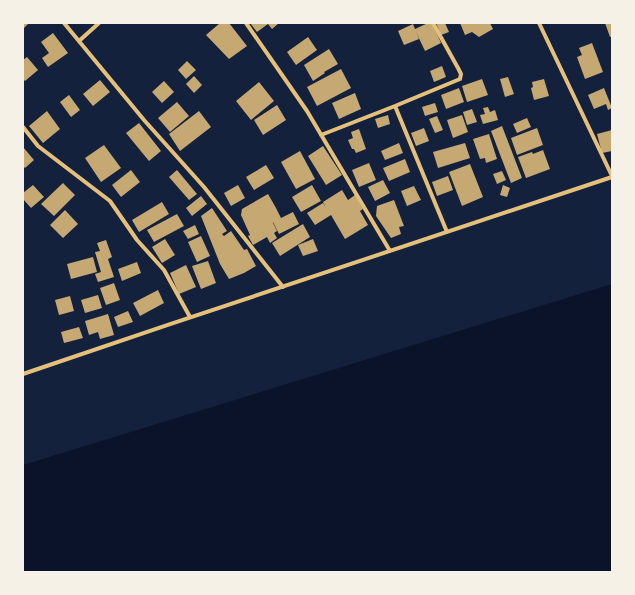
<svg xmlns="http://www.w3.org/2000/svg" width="635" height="595" viewBox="0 0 635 595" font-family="Montserrat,sans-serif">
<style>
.water{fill:#0b132b}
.building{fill:#c6a872}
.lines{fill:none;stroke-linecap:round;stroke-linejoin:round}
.minor{stroke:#e5c07b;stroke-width:4}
</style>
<rect width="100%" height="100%" fill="#14213d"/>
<path class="water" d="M 612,284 L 612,572 L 23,572 L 23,465 Z"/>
<path class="building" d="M 23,23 L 29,23 L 23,29 Z
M 220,23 L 229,23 L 247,46 L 229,59 L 206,35 Z
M 250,23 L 279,23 L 272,29 L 268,24 L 257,32 Z
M 428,23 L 432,23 L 441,43 L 425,51 L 416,32 L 419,39 L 404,45 L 398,31 L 413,24 L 415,29 Z
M 436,23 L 445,23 L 449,32 L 441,35 Z
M 460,23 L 490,23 L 493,29 L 479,37 L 472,32 L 465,35 Z
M 605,23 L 612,23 L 612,37 L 610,37 Z
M 53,33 L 68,53 L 48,67 L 42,58 L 49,53 L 41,42 Z
M 308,37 L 317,50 L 296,65 L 287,52 Z
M 592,43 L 603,72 L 585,79 L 577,57 L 582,55 L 579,48 Z
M 329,49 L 338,64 L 324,72 L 325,73 L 313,81 L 304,65 Z
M 27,57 L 38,70 L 25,81 L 23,79 L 23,60 Z
M 187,61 L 196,70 L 186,79 L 178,70 Z
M 442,66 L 446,77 L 434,82 L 430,71 Z
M 341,69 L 351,88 L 317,106 L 307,87 Z
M 194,76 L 202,85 L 194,93 L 186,84 Z
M 508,77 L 514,94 L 505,97 L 500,79 Z
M 482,79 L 488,95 L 467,102 L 462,86 Z
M 544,79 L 549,96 L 534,100 L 531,88 L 533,87 L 532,82 Z
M 100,80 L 110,92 L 93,106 L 83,94 Z
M 164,81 L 174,92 L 162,103 L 152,92 Z
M 259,82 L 274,101 L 251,120 L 236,101 Z
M 459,88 L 464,102 L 446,109 L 441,95 Z
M 604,88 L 612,108 L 608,110 L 606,104 L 594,109 L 588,95 Z
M 355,93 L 361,109 L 339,119 L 332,103 Z
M 69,95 L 80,110 L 71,117 L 60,102 Z
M 177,102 L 189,116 L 170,132 L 158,118 Z
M 435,103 L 438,112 L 425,116 L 422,107 Z
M 277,105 L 286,120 L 263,135 L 254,120 Z
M 488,107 L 490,112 L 495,110 L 498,120 L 483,124 L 480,115 L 485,114 L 483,108 Z
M 472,109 L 477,122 L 467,125 L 463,112 Z
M 47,111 L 60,129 L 43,143 L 29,126 Z
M 199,111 L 211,127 L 180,151 L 169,134 Z
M 388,115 L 390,124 L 378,128 L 375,119 Z
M 462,115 L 468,132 L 453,138 L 447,120 Z
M 437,116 L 443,130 L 435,133 L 429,119 Z
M 527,118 L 531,127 L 517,133 L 513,124 Z
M 139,123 L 161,151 L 149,161 L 126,133 Z
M 502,126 L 522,178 L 511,183 L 491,131 Z
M 424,128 L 429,141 L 416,146 L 411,133 Z
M 537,128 L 543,145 L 517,155 L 511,138 Z
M 359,129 L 366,149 L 356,153 L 354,149 L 352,149 L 348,140 L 353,138 L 351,132 Z
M 612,130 L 612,151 L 602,153 L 597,134 Z
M 489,134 L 497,159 L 486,163 L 485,158 L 480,159 L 473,139 Z
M 399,143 L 403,153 L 385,160 L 381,151 Z
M 465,143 L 470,158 L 438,168 L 433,152 Z
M 104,145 L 121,168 L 101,182 L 85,158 Z
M 323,146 L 342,175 L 326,185 L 308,156 Z
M 23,147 L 34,160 L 25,168 L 23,166 Z
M 543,150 L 550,169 L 526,178 L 518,157 L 532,152 L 533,154 Z
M 300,151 L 315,179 L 296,189 L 281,162 Z
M 405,159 L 410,172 L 389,181 L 383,168 Z
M 369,163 L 376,180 L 359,187 L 352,170 Z
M 470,164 L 483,197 L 462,206 L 449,172 Z
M 266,165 L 274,178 L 254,190 L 246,177 Z
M 131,170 L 140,182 L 121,197 L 112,185 Z
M 177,170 L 197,194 L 189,200 L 169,177 Z
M 502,171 L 506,180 L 497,184 L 493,174 Z
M 448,176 L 453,190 L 437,196 L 432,182 Z
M 383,180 L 390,193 L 375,201 L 368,187 Z
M 63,183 L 75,195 L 54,216 L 41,204 Z
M 33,185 L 44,197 L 31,208 L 23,199 L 23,193 Z
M 238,185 L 245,198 L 231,206 L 224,193 Z
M 312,185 L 321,201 L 301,212 L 292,197 Z
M 503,185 L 510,188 L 507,197 L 500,195 Z
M 414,186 L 421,200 L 407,206 L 401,191 Z
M 342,190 L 348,200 L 355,195 L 363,209 L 360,211 L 368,225 L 345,239 L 331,215 L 315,225 L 307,213 L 323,203 L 326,208 L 323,202 Z
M 268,194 L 276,208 L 281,218 L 293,212 L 299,224 L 279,234 L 273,222 L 273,223 L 277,231 L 274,233 L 277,238 L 270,243 L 267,237 L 253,245 L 248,236 L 250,235 L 241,215 L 242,209 Z
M 201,196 L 207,204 L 192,216 L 186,208 Z
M 394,200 L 404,226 L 399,227 L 401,234 L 391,238 L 376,216 L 377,206 Z
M 162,202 L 169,214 L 139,232 L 132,220 Z
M 212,208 L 227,231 L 222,234 L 224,236 L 231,231 L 244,250 L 247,249 L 256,266 L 244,273 L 229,279 L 220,264 L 201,216 Z
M 65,210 L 78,224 L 63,238 L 50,225 Z
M 177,214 L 184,226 L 154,242 L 147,230 Z
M 303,224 L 310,237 L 280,256 L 272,243 Z
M 195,225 L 199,234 L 188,239 L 183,231 Z
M 201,236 L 210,256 L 197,262 L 188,242 Z
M 165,239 L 175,255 L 162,263 L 152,247 Z
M 313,239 L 318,251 L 303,256 L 298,245 Z
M 106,240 L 112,257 L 108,259 L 114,277 L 98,282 L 95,274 L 101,272 L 95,252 L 100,251 L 97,243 Z
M 93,257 L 97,272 L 71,279 L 67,264 Z
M 208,261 L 216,283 L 201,289 L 192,266 Z
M 137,262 L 141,273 L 122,281 L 118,269 Z
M 186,265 L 196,287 L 179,294 L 170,273 Z
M 114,283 L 120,300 L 106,305 L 100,288 Z
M 158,290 L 164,303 L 140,316 L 133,303 Z
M 98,295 L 102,308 L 85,313 L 81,300 Z
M 70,296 L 74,311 L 59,315 L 55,300 Z
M 128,311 L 133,322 L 118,327 L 114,317 Z
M 108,314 L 114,335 L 100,339 L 98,332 L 89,335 L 85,321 Z
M 79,327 L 83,338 L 64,343 L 61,332 Z"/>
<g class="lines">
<path class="minor" d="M 64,23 L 144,120 L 204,187 L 283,287
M 246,23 L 307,111 L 390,251
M 433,23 L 458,68 L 461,74 L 460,79 L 395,106 L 447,232
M 539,23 L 612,176
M 79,41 L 99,23
M 23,127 L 38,146 L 110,201 L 137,240 L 164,270 L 190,317
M 321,135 L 395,106
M 23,374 C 219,307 416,242 612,177"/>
</g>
<rect width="635" height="595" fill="none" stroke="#f6f1e7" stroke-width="48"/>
</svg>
